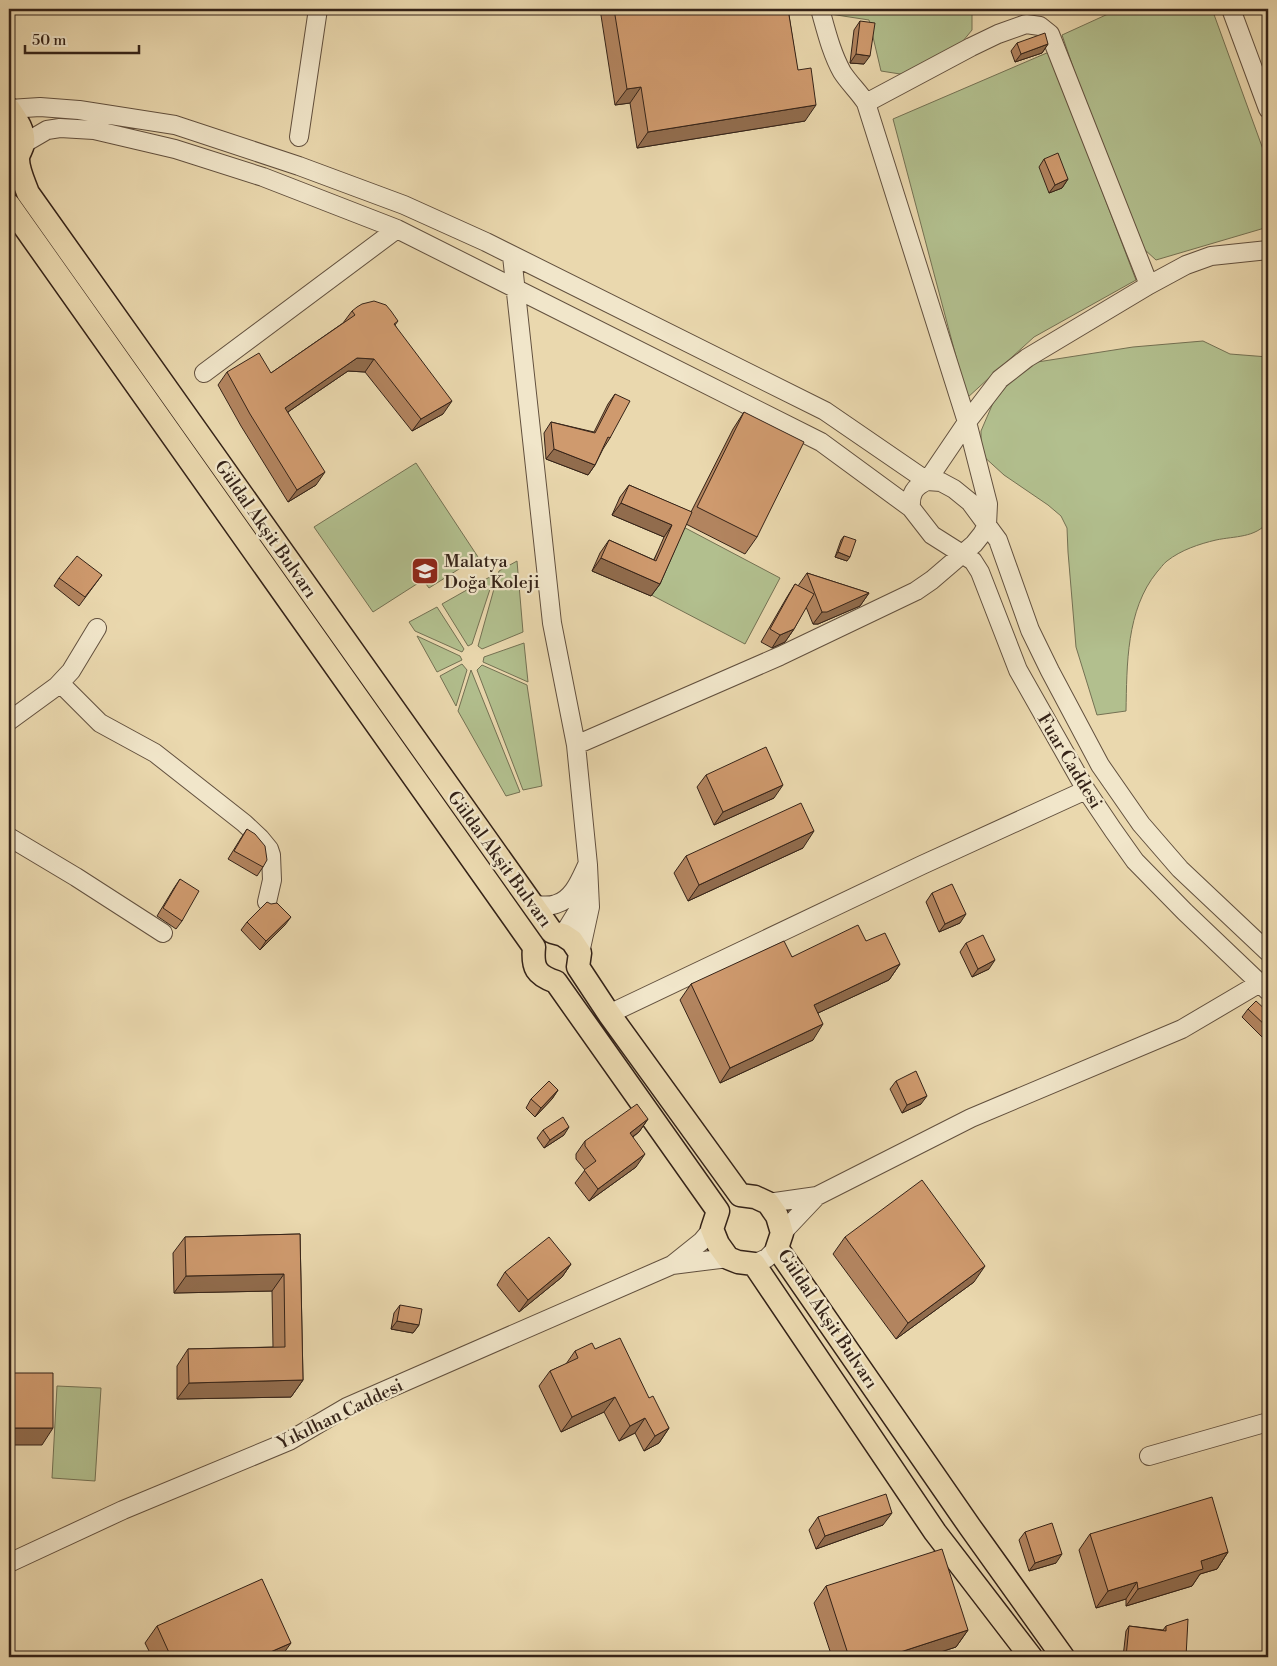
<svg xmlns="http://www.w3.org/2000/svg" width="1277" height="1666" viewBox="0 0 1277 1666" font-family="'Libre Bodoni',serif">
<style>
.green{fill:#b2bf8e;stroke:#747153}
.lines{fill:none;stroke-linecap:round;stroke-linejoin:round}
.minor-casing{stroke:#62503e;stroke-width:20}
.major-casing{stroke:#352318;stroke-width:25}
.minor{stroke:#f1e6ca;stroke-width:18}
.major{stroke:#ead8ae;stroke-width:22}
.wall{fill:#b2845f;stroke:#352318}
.shaded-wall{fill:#916c4d;stroke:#352318}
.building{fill:#cf9a6e;stroke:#352318}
.labels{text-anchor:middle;stroke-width:4.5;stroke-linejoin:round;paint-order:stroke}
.street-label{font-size:18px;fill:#352318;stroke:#f1e6ca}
.poi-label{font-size:18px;fill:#352318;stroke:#f1e6ca;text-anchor:start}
</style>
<rect width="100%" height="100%" fill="#ead8ae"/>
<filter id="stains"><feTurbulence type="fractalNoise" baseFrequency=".004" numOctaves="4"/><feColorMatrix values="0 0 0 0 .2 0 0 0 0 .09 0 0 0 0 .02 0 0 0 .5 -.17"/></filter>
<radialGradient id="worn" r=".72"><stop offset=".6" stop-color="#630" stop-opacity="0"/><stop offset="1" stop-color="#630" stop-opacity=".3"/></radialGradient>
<path class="green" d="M 829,9 L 972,9 L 972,30 L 958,47 L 913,76 L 881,71 L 869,20 L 830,14 Z
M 1119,9 L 1212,9 L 1268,163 L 1268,227 L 1156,260 L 1132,238 L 1062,35 Z
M 1049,52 L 1136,280 L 1034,337 L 967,398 L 893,119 Z
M 1203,341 L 1230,354 L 1268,357 L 1268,522 C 1255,538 1235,536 1216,540 C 1199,544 1181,550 1167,561 C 1163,564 1160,569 1157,572 C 1126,610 1127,665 1126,711 L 1097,715 L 1076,647 L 1068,552 L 1067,528 L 1061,516 L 1048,505 L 1004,475 L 981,454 L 981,431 L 993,403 L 1009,383 L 1031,363 L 1133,347 Z
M 416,463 L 478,557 L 429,588 L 423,580 L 373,612 L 314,527 Z
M 674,522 L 780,578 L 745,644 L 638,588 Z
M 517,561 L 523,632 L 482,649 L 478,646 L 499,571 Z
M 495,574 L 472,644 L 468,646 L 442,604 Z
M 437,607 L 464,649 L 462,652 L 415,631 L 409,622 Z
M 417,636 L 460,656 L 462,660 L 437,672 Z
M 524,643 L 528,682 L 483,662 L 484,657 Z
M 462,664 L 467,670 L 456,706 L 440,676 Z
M 482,665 L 527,685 L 542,786 L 523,790 L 477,670 Z
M 471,670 L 520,792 L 506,796 L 458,711 Z
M 57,1386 L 101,1388 L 95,1481 L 52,1478 Z"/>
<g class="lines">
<g class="minor-casing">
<path id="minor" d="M 1231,9 L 1268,109
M 866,103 L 971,47 L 998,34 L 1026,24 L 1040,26 L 1050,34 L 1149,285
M 9,109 L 40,107 L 79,110 L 175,125 L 299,166 L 404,205 L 486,242 L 825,411 L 927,481 L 941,482 L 954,489 L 970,502 L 998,540 L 1030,630 L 1050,671 L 1100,765 L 1141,824 L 1180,869 L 1268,952
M 299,137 L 318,9
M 23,144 L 47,130 L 60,128 L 94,130 L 175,149 L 263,177 L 397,229 L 821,442 L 911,508 L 932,535 L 973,561 L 980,572 L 1018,670 L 1086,790 L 1113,830 L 1135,861 L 1185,912 L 1268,991
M 512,256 L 552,623 L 576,745 L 588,865 L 590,907 L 580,953
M 204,373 L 397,229
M 911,508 C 910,494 914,487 927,481 L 967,422 L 1000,379 L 1027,358 L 1149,285 L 1186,265 L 1211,256 L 1268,250
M 60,683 L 100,723 L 155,753 L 244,823 L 260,838 L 269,849 L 271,855 L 272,880 L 267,902
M 9,721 L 57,686 L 71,671 L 97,628
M 576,745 L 780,656 L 916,591 L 932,580 L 974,544 L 982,534 L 987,525 L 988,504 L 967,422 L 866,103 C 859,92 849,83 842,72 C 831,52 826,30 820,9
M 9,837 L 76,877 L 163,933
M 532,905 C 539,905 549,907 556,904 C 573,899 580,880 587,865
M 563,935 L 579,909 L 585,895
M 609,1014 L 922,865 L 1086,790
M 768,1203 L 817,1196 L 971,1118 L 1182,1029 L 1260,983
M 782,1233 L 817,1196
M 754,1264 L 767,1258 L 777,1248
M 672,1265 L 702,1241 L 712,1229
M 1149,1456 L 1268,1422
M 9,1563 L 123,1510 L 289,1441 L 347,1407 L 672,1265 L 728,1258"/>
</g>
<g class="major-casing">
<path id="major" d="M 9,109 C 16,119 25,131 23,144 C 22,149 18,154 18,159 C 18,170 24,182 28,193 L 552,932 L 563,935 L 572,941 L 580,953 L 578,967 L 609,1014 L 740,1195 L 755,1197 L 768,1203 L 777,1216 L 782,1233 L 777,1248 L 970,1527 L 1063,1657
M 9,205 L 534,947 C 532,968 536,975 556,982 L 718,1211 L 712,1229 L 718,1244 L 728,1258 L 738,1262 L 754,1264 L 935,1532 L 1031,1657"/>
</g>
<use href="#minor" class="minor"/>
<use href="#major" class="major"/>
</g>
<path class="wall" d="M 600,9 L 788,9 L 805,121 L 637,148 L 630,103 L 615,105 Z
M 860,21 L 864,64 L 850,63 L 854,30 Z
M 1017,43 L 1048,44 L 1042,53 L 1015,62 L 1011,51 Z
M 1044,159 L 1068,179 L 1062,188 L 1049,193 L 1039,167 Z
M 352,311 L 398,321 L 395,325 L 443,414 L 412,431 L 365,372 L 348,371 L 288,412 L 316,485 L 288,502 L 241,426 L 218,385 L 227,372 L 271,373 L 343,323 Z
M 615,394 L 610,438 L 603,449 L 595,465 L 588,475 L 546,459 L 544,433 L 551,422 L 594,432 L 608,404 Z
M 744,412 L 757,537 L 745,554 L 686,524 L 660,584 L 651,596 L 592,571 L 600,553 L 609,540 L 654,560 L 664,537 L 612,515 L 620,497 L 629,485 L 691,512 L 733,429 Z
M 844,536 L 847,561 L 835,557 L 841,540 Z
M 807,573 L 869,593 L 860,606 L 818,624 L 813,624 L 806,607 L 794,629 L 785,642 L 772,648 L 761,642 L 787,597 L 795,584 L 798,586 Z
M 102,575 L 79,606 L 54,586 L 59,578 Z
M 706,775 L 774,798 L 714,825 L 697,787 Z
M 247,829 L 263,867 L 257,876 L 228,859 L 241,838 Z
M 803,848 L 688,901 L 674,873 L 686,856 Z
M 180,879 L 182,921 L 176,929 L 157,916 L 174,888 Z
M 932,893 L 960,923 L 939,932 L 926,902 Z
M 247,922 L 285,925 L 260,950 L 241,930 Z
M 866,941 L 900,964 L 889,980 L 818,1013 L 813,1040 L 720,1083 L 680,1000 L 691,984 L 792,957 Z
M 966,943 L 989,969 L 972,977 L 960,952 Z
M 1248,1009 L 1268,1012 L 1268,1043 L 1242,1017 Z
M 896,1081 L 921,1104 L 902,1113 L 890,1089 Z
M 558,1090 L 552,1099 L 535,1117 L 526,1108 L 531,1099 Z
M 648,1119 L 639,1132 L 633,1137 L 636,1167 L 589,1201 L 575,1183 L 585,1170 L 576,1159 L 576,1154 L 585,1141 Z
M 543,1130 L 564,1135 L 544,1148 L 537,1138 Z
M 300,1234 L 303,1380 L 291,1397 L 177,1399 L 177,1366 L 188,1349 L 273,1347 L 272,1291 L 174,1293 L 173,1253 L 185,1237 Z
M 845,1237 L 974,1282 L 896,1339 L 833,1254 Z
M 571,1264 L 562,1277 L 519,1312 L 497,1285 L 505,1272 Z
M 400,1305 L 419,1325 L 413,1333 L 391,1329 L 394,1313 Z
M 595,1349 L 649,1398 L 669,1428 L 659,1443 L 644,1451 L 635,1433 L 619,1441 L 604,1412 L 561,1432 L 539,1386 L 550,1371 L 566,1364 L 575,1351 Z
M 818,1517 L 883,1525 L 816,1549 L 809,1530 Z
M 1025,1532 L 1056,1563 L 1029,1571 L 1019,1540 Z
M 1090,1534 L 1228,1552 L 1217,1569 L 1200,1574 L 1192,1586 L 1126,1606 L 1126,1599 L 1096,1608 L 1079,1550 Z
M 826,1586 L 968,1630 L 956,1647 L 925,1657 L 832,1657 L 814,1603 Z
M 157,1626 L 281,1657 L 152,1657 L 145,1643 Z
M 1129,1626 L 1163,1630 L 1166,1626 L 1186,1657 L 1123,1657 L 1126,1631 Z"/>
<path class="shaded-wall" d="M 1048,44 L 1042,53 L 1015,62 L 1021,54 Z
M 856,54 L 870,56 L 864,64 L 850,63 Z
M 641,87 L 630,103 L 615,105 L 627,89 Z
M 816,105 L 805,121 L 637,148 L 648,132 Z
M 1068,179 L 1062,188 L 1049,193 L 1055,185 Z
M 357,358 L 374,359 L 365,372 L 348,371 L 276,420 L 285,408 Z
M 452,401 L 443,414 L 412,431 L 421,419 Z
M 554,449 L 595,465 L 588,475 L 546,459 Z
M 325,472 L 316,485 L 288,502 L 297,490 Z
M 621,503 L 672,525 L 664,537 L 612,515 Z
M 838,552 L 850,557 L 847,561 L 835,557 Z
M 601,558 L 660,584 L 651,596 L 592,571 Z
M 869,593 L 860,606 L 818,624 L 813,624 L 822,612 Z
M 794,629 L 785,642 L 772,648 L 780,635 Z
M 783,785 L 774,798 L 714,825 L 723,812 Z
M 814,831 L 803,848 L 688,901 L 699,885 Z
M 966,914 L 960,923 L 939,932 L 945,924 Z
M 291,917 L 285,925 L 260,950 L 266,941 Z
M 995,960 L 989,969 L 972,977 L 978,969 Z
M 900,964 L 889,980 L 803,1020 L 814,1005 Z
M 823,1024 L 813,1040 L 720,1083 L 730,1068 Z
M 558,1090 L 552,1099 L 535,1117 L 541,1108 Z
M 927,1096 L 921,1104 L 902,1113 L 907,1105 Z
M 648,1119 L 639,1132 L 621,1145 L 630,1133 Z
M 569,1127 L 564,1135 L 544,1148 L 550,1140 Z
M 645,1154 L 636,1167 L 589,1201 L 598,1189 Z
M 571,1264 L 562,1277 L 519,1312 L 528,1300 Z
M 985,1266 L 974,1282 L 896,1339 L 908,1323 Z
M 284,1274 L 272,1291 L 174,1293 L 186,1276 Z
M 397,1321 L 419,1325 L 413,1333 L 391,1329 Z
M 303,1380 L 291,1397 L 177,1399 L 189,1383 Z
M 615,1397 L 604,1412 L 561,1432 L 572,1417 Z
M 645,1418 L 635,1433 L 619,1441 L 630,1426 Z
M 9,1428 L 53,1428 L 42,1445 L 9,1445 Z
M 669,1428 L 659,1443 L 644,1451 L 655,1436 Z
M 892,1513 L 883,1525 L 816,1549 L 825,1536 Z
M 1228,1552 L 1217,1569 L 1200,1574 L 1192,1586 L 1126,1606 L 1138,1589 L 1201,1561 Z
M 1062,1554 L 1056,1563 L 1029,1571 L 1035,1563 Z
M 1137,1582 L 1126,1599 L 1096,1608 L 1108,1591 Z
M 968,1630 L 956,1647 L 925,1657 L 885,1657 Z
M 291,1643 L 281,1657 L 259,1657 Z"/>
<path class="building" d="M 614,9 L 788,9 L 798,70 L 811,68 L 816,105 L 648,132 L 641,87 L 627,89 Z
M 860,21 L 875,23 L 870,56 L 856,54 Z
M 1045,33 L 1048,44 L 1021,54 L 1017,43 Z
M 1058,153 L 1068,179 L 1055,185 L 1044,159 Z
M 374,301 L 386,305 L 391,311 L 398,321 L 394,324 L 452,401 L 421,419 L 374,359 L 357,358 L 285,408 L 325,472 L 297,490 L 250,414 L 227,372 L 259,353 L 271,373 L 355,315 L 352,311 L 357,307 L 362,304 Z
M 615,394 L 630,401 L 610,438 L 608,437 L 595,465 L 554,449 L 551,422 L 595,433 Z
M 744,412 L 804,442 L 757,537 L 697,507 Z
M 629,485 L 692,512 L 660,584 L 601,558 L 609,540 L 656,561 L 672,525 L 621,503 Z
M 844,536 L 856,540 L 850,557 L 838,552 Z
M 77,556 L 102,575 L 85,597 L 59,578 Z
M 807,573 L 869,593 L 827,612 L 822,612 Z
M 795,584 L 814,594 L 794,629 L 780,635 L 770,629 Z
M 766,747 L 783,785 L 723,812 L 706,775 Z
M 801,803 L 814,831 L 699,885 L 686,856 Z
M 247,829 L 255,834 L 265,846 L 267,860 L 263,867 L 234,851 Z
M 180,879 L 199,891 L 182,921 L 163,908 Z
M 952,884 L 966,914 L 945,924 L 932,893 Z
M 267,902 L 271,904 L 277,903 L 291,917 L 266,941 L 247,922 Z
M 858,925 L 866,941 L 885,933 L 900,964 L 814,1005 L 823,1024 L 730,1068 L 691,984 L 784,941 L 792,957 Z
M 983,935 L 995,960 L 978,969 L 966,943 Z
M 1256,1001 L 1268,1012 L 1268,1028 L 1248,1009 Z
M 916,1071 L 927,1096 L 907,1105 L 896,1081 Z
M 549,1081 L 558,1090 L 541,1108 L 531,1099 Z
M 637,1104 L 648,1119 L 630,1133 L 645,1154 L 598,1189 L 584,1170 L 596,1161 L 585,1146 L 585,1141 Z
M 563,1117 L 569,1127 L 550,1140 L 543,1130 Z
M 922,1180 L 985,1266 L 908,1323 L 845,1237 Z
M 300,1234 L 303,1380 L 189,1383 L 188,1349 L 285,1347 L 284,1274 L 186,1276 L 185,1237 Z
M 549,1237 L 571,1264 L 528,1300 L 505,1272 Z
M 400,1305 L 422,1309 L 419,1325 L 397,1321 Z
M 620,1338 L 649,1398 L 653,1396 L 669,1428 L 655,1436 L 645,1418 L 630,1426 L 615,1397 L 572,1417 L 550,1371 L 578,1358 L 575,1351 L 592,1343 L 595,1349 Z
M 9,1373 L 53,1373 L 53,1428 L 9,1428 Z
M 886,1494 L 892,1513 L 825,1536 L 818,1517 Z
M 1212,1497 L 1228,1552 L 1201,1561 L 1203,1569 L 1138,1589 L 1137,1582 L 1108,1591 L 1090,1534 Z
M 1052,1523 L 1062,1554 L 1035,1563 L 1025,1532 Z
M 942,1549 L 968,1630 L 885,1657 L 849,1657 L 826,1586 Z
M 262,1579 L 291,1643 L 259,1657 L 171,1657 L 157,1626 Z
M 1188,1619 L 1186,1657 L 1126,1657 L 1129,1626 L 1166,1631 L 1166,1626 Z"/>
<defs>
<g id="school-square" transform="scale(1.4375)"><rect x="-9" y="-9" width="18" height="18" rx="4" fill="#8f2418" stroke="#f1e6ca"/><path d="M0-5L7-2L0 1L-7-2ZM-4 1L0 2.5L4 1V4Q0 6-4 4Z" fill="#fff"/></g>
</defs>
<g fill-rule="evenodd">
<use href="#school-square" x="425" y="571"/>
</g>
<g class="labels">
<g class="street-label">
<text transform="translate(266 529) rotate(55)" y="6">Güldal Akşit Bulvarı</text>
<text transform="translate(1070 761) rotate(59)" y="6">Fuar Caddesi</text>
<text transform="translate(500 859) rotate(54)" y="6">Güldal Akşit Bulvarı</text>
<text transform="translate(828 1319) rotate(56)" y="6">Güldal Akşit Bulvarı</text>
<text transform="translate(340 1414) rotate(-26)" y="6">Yıkılhan Caddesi</text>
</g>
<g class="poi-label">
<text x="444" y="567">Malatya<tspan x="444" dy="21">Doğa Koleji</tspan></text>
</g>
</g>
<rect width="1277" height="1666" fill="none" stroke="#ead8ae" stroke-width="30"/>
<rect x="10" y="10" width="1257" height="1646" fill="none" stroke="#352318" stroke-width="2.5"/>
<rect x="15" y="15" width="1247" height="1636" fill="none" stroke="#352318"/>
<path d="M25 45v8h114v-8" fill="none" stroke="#352318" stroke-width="2.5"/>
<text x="32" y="45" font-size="15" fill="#352318" stroke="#f1e6ca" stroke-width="4" paint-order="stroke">50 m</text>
<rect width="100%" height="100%" filter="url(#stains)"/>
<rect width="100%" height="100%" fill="url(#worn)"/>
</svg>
